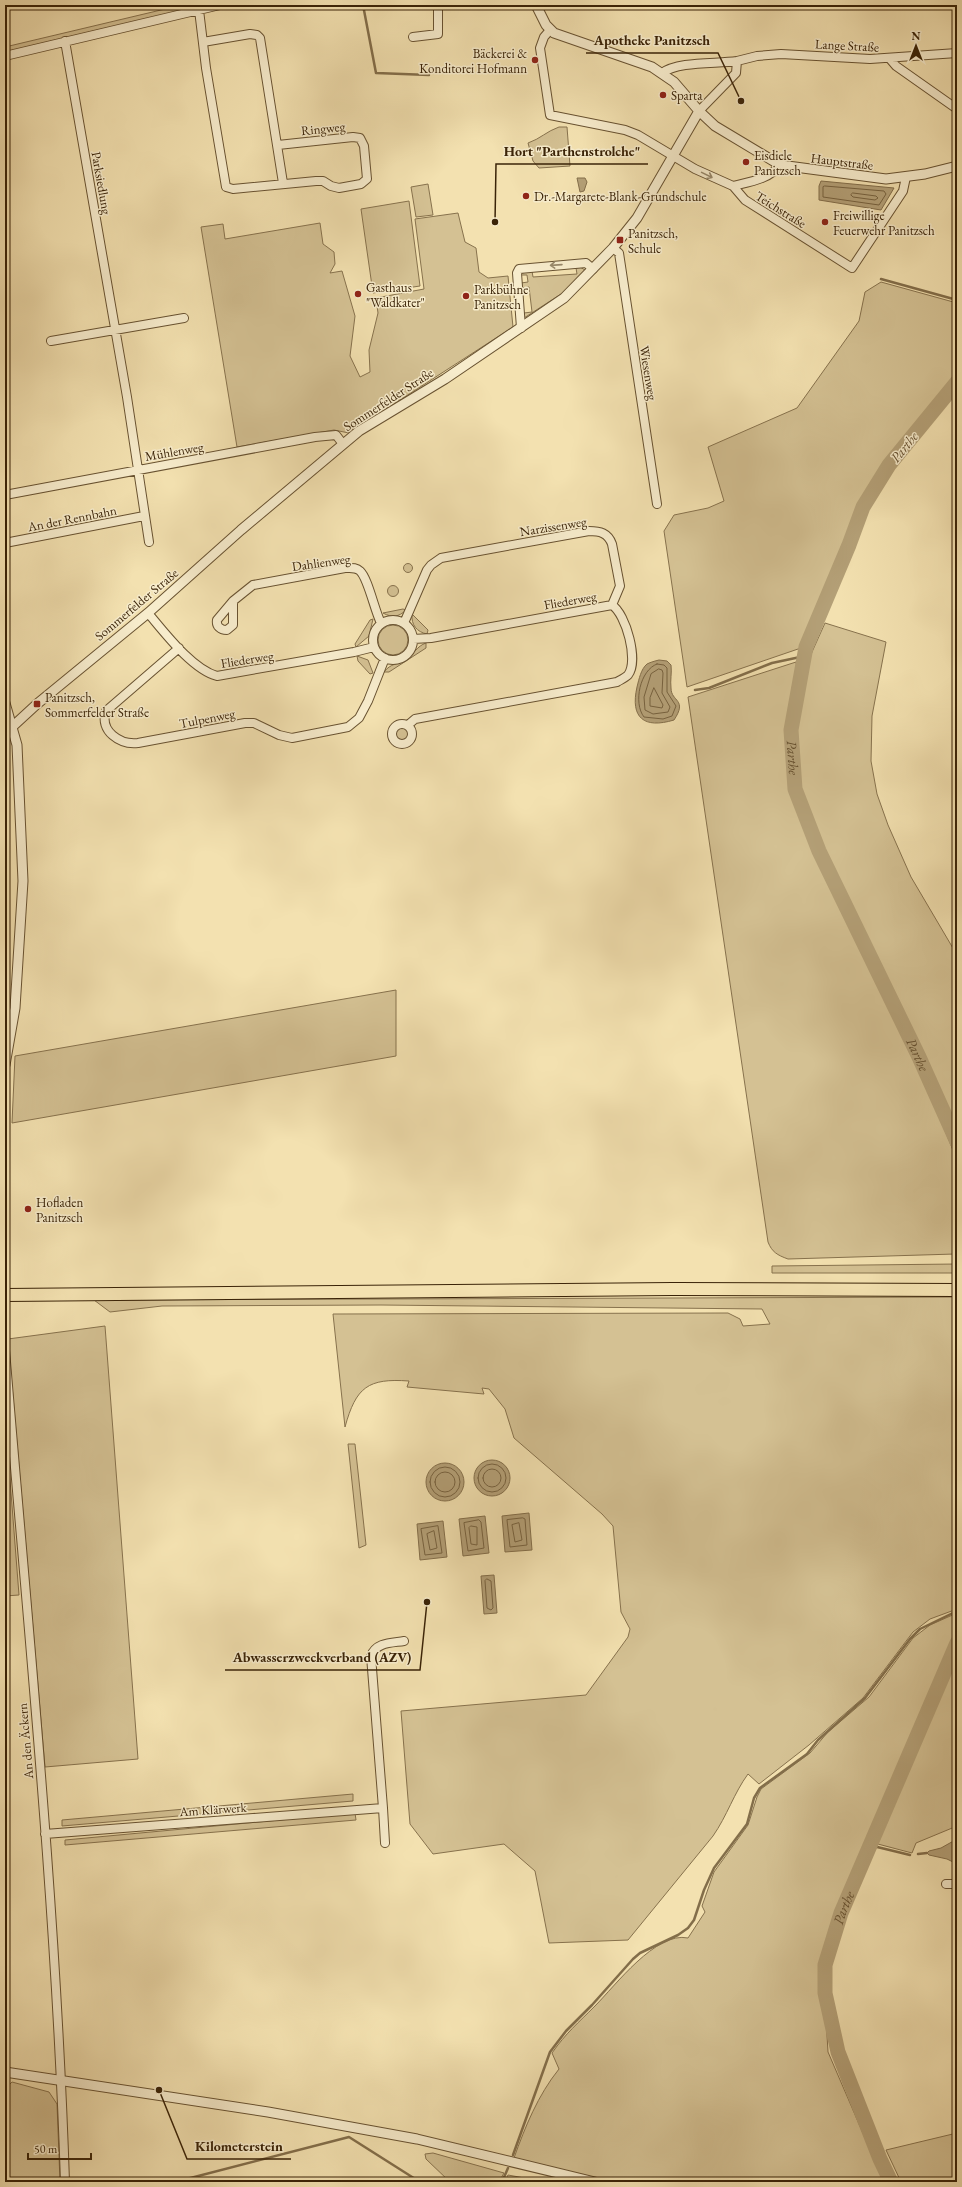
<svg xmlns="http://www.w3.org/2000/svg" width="962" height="2187" viewBox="0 0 962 2187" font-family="'EB Garamond',serif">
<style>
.green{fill:#d4c193;stroke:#87724d}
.water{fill:#b4a077;stroke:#836e4a}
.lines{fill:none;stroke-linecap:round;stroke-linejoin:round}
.shore{stroke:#77623f;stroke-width:1}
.stream{stroke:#836e4a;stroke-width:2.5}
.river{stroke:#b4a077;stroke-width:15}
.minor-casing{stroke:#685231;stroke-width:10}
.tertiary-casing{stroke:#685231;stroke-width:11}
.primary-casing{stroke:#3a2307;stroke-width:14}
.minor{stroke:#f7eccc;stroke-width:8}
.tertiary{stroke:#f7eccc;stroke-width:9}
.primary{stroke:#f3e1b0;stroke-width:12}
.oneway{stroke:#98886a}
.poi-dot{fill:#8f2418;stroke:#f7eccc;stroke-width:1.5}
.labels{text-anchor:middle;stroke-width:3;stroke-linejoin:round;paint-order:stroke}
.street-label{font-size:13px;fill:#3a2307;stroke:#f7eccc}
.poi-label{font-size:13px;fill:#3a2307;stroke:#f7eccc;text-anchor:start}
.water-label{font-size:14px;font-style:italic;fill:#654f2e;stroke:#f7eccc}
.leader{fill:none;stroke:#3a2307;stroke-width:1.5}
.callout-dot{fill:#3a2307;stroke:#f7eccc;stroke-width:1.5}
.callout-label{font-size:14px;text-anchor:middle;font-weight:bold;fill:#3a2307;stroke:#f7eccc;stroke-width:3;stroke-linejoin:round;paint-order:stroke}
</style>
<rect width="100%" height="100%" fill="#f3e1b0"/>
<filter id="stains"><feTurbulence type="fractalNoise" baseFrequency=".005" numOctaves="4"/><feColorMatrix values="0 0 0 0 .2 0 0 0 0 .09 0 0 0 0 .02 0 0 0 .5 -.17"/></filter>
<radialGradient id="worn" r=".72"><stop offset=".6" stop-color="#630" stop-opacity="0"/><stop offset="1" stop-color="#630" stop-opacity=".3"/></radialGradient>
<path class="green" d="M 182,5 L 205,5 L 5,52 L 5,47 Z
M 559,127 L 567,127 L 570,166 L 539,168 L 533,161 L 528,143 C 540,139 547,131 559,127 Z
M 428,184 L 433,215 L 416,217 L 411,187 Z
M 409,201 L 420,286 L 373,293 L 361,209 Z
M 458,213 L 465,242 L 476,248 L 479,272 L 488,278 L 508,276 L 513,327 L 349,433 L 334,430 L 237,447 L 201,227 L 223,224 L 225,239 L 320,223 L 323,244 L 334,252 L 335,264 L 330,273 L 342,271 L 355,316 L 350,356 L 360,377 L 370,372 L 369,350 L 378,313 L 376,298 L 424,289 L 415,219 Z
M 580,267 L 585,270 L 561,294 L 524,318 L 524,313 L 532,312 L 529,287 L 522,288 L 521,283 L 528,282 L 527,275 L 521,275 L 522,273 L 532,271 L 533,277 L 577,274 L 576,268 Z
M 881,282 L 957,303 L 957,375 L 889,458 L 859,506 L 801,648 L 687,687 L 664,531 L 674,515 L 708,508 L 724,501 L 708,447 L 797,408 L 859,321 L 865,292 Z
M403.5 568a4.5 4.5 0 1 1 9 0a4.5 4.5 0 1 1-9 0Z
M387.5 591a5.5 5.5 0 1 1 11 0a5.5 5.5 0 1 1-11 0Z
M 403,609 L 406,610 C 399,617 392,618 383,613 Z
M 412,614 L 428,630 L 427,634 C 417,632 411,625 412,614 Z
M 373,619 L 369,636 L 356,647 L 355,644 L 370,620 Z
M 825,623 L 886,642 L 872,716 L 871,761 L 877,794 L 888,825 L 911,877 L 957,955 L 957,1133 L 816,833 L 800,789 L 797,726 L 803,681 L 812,652 Z
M378 640a15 15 0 1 1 30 0a15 15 0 1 1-30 0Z
M 426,643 L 426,648 L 389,672 L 384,672 C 391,663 397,665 406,659 C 414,654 417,646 426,643 Z
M 357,656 L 368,660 L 373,673 L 370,674 L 358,661 Z
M 796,662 L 797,668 L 792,688 L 789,724 L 789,753 L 793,798 L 812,847 L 911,1047 L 957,1160 L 957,1253 L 955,1254 L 788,1259 C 777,1255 772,1252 768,1242 L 688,697 Z
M393 734a10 10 0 1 1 20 0a10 10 0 1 1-20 0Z
M 396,990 L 396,1056 L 12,1123 L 15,1056 Z
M 957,1264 L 957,1273 L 772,1273 L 772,1266 Z
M 957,1297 L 957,1609 L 930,1619 L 913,1632 L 863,1698 L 809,1745 L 759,1784 L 748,1774 C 734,1793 727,1816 713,1836 L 628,1940 L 549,1943 L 535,1871 L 504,1844 L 433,1854 L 410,1824 L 401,1711 L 586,1695 L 628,1637 L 630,1629 L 621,1612 L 613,1526 L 602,1514 L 514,1438 L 505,1409 L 489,1389 L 482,1388 L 484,1394 L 407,1387 L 409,1381 C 368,1378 356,1387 345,1427 L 333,1314 L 728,1313 L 740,1319 L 743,1326 L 770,1324 L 762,1309 L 381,1305 L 162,1306 L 110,1312 L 94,1300 Z
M 105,1326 L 138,1759 L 45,1767 L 8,1339 Z
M 5,1416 L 19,1595 L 5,1596 Z
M 348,1444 L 355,1444 L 366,1545 L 359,1548 Z
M 957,1613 L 957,1636 L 856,1863 L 835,1916 L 823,1969 L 828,2052 L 884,2182 L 612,2182 L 514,2158 C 525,2127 538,2095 559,2069 L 552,2053 C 566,2033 578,2023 595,2006 C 615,1986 656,1931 688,1938 L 705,1912 L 702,1906 L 714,1872 L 748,1825 L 757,1797 L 761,1789 L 810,1753 L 828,1732 L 869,1697 L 913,1638 L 930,1625 Z
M 957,1652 L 957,1826 L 916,1843 L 912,1853 L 874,1843 Z
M 353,1794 L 353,1801 L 62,1826 L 62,1820 Z
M 355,1813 L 356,1820 L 65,1845 L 65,1840 Z
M 12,2082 L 49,2092 L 57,2104 L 60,2182 L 5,2182 L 5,2083 L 10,2084 Z
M 957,2133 L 957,2182 L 901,2182 L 886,2150 Z
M 433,2153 L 504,2173 L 499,2182 L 450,2182 L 426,2159 L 425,2154 Z
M 508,2175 L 546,2182 L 504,2182 Z"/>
<path class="water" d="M 577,178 L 585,178 L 587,182 L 584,191 L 580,192 Z
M 821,181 L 894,188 L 881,210 L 819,200 L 819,186 Z
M 659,660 L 667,661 L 671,665 C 672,673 670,680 671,688 C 671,702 688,699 674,720 C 644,729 630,718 637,687 C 639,679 641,669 647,664 C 651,662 655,661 659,660 Z
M474 1478a18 18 0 1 1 36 0a18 18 0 1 1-36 0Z
M426 1482a19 19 0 1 1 38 0a19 19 0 1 1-38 0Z
M 529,1513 L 532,1550 L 505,1552 L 502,1516 Z
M 485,1516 L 489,1553 L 463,1556 L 459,1519 Z
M 443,1521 L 447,1557 L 420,1560 L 417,1524 Z
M 494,1575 L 497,1613 L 484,1614 L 481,1576 Z
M 957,1839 L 957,1864 L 947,1859 L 929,1855 L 927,1853 L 929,1851 L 941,1848 Z"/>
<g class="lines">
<path class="shore" d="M 825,186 L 884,191 L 886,194 L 879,205 L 823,197 L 823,187 Z
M 853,193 L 876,196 L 878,198 L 875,200 L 853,197 L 851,195 Z
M 657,664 L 664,665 L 667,668 L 667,692 L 676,706 L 672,716 L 663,719 L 644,717 C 633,703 640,670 657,664 Z
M 659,669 L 662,670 L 663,673 L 662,693 L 670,707 L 668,712 L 653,714 L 645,710 L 644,697 L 651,674 Z
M 654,688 L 663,705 L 662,708 L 650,706 L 650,698 Z
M478 1478a14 14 0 1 1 28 0a14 14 0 1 1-28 0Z
M430 1482a15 15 0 1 1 30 0a15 15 0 1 1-30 0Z
M483 1478a9 9 0 1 1 18 0a9 9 0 1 1-18 0Z
M435 1482a10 10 0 1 1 20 0a10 10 0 1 1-20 0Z
M 523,1518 L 525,1519 L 527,1545 L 510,1547 L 507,1520 Z
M 479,1520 L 481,1522 L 484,1548 L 468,1551 L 464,1523 Z
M 519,1523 L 522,1540 L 515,1542 L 512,1525 Z
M 438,1526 L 442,1553 L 425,1555 L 421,1529 Z
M 471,1526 L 477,1527 L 477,1545 L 471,1544 L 469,1528 Z
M 434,1531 L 437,1548 L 430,1550 L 427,1534 Z
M 487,1579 L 491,1581 L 493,1608 L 491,1610 L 487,1608 L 485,1581 Z"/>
<path class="stream" d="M 363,5 L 376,73 L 429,75
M 881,279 L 957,300
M 695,690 L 709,688 L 772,663 L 805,656
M 869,1845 L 910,1855
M 918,1854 L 927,1853
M 513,2155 L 550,2052 L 566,2031 L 592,2005 L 633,1959 L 640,1953 L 678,1935 L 688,1928 L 694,1920 L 704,1890 L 714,1868 L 747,1824 L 754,1798 L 760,1788 L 807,1754 L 818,1740 L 865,1698 L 910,1639 L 920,1629 L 957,1611
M 175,2182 L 349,2137 L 420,2182
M 502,2182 L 508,2168"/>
<g class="river">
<path id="s1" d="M 957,382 L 889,465 L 863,507 L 849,545 L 806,647 L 791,730 L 795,789 L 819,851 L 919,1057 L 957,1142"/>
<path id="s2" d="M 891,2182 L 880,2159 L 838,2052 L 825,1993 L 825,1965 L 841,1913 L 957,1643"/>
</g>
<g class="minor-casing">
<path id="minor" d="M 199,10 L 206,68 L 226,187 L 233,189 L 316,181 L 323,181 L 331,186 L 339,188 L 361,184 L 367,179 L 364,146 L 360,138 L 353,137 L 278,145
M 550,30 L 544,37 L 540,48 L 550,115 L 625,130 L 638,135 L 695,169 L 733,186 C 749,182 770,179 780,165
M 413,37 L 438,34 L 438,5
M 65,41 L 127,397 L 149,542
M 203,42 L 250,34 L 257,35 L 260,38 L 283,183
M 5,56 L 220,5
M 890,59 L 896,66 L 957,109
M 662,73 C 678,61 716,64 737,61
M 699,111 L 736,73 L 737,61 L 757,56 L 781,54 L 870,59 L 957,53
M 733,186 L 745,200 L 852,268 L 903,191 L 906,177
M 613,248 L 619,253 L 657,504
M 521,328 L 517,273 L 519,269 L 586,263 L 593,269
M 51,341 L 184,318
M 5,495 L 315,437 L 336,435 L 343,444
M 5,543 L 144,516
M 233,601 L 253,585 L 345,568 C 351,568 356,567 360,571 C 368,578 375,612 381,623
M 233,601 L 233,625 L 227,630 C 220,630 216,626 217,620 Z
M 148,613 C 165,633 192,669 217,676 L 354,652 L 374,647
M373 640a20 20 0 1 1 40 0a20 20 0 1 1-40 0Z
M 404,623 L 427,570 L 431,565 L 441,558 L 589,531 C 600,531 608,533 612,544 L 620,586 L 612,605
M 413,639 L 431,638 L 612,605
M 179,648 L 106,711 C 99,731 120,745 138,743 L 245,723 L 254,723 L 279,735 L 292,738 L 348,727 L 359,718 L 368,701 L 385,658
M392 734a10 10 0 1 1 20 0a10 10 0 1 1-20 0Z
M 408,725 L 415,719 L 617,682 C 620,680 625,678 628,675 C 639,661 626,614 612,605
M 5,733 L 12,727
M 5,1350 C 28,1627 56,1904 65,2182
M 383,1808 L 385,1843
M 45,1834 L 383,1808 L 371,1656 C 376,1642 392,1643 404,1641
M 946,1884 L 957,1884"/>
</g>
<g class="tertiary-casing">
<path id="tertiary" d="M 536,5 L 546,25 L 554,33 L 652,67 L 674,82 L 699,111 L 715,126 L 780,165 L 886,179 L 925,174 L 957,166
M 5,703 L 17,745 L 23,881 L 15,1008 L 5,1065
M 12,727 L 37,704 L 148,613 L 241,530 L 359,431 L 445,379 L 564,298 L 613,248 L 637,218 L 699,111
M 5,2072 L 268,2112 L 417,2139 L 595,2182"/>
</g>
<g class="primary-casing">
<path id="primary" d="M 5,1295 L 673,1289 L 957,1290"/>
</g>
<use href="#minor" class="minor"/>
<use href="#tertiary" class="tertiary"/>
<use href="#primary" class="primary"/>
</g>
<defs><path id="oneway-shaft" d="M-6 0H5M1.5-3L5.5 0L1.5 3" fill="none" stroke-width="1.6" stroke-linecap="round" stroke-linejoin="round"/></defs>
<g class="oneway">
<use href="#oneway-shaft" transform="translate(707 175) rotate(26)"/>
<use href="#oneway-shaft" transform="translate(556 265) rotate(176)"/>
</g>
<g class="poi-dot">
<circle cx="535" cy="60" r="4"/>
<circle cx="663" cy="95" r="4"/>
<circle cx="746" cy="162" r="4"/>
<circle cx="526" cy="196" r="4"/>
<circle cx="825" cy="222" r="4"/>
<rect x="616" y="236" width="8" height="8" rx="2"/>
<circle cx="358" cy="294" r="4"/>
<circle cx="466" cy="296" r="4"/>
<rect x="33" y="700" width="8" height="8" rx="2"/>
<circle cx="28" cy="1209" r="4"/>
</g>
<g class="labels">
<g class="street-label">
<text transform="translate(847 45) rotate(3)" y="5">Lange Straße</text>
<text transform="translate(323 128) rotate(-6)" y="5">Ringweg</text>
<text transform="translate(842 161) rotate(7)" y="5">Hauptstraße</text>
<text transform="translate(102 183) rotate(80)" y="5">Parksiedlung</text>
<text transform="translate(781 209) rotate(32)" y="5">Teichstraße</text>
<text transform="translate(649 373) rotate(81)" y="5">Wiesenweg</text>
<text transform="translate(388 399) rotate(-33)" y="5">Sommerfelder Straße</text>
<text transform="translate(174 451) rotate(-10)" y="5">Mühlenweg</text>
<text transform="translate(72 518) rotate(-11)" y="5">An der Rennbahn</text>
<text transform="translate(553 526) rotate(-9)" y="5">Narzissenweg</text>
<text transform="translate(321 562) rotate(-8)" y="5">Dahlienweg</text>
<text transform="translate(570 600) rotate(-10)" y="5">Fliederweg</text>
<text transform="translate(136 604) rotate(-40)" y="5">Sommerfelder Straße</text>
<text transform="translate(247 659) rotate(-9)" y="5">Fliederweg</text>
<text transform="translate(207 718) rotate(-11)" y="5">Tulpenweg</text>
<text transform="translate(25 1741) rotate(-95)" y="5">An den Äckern</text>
<text transform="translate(213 1809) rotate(-4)" y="5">Am Klärwerk</text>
</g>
<g class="poi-label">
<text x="527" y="58" text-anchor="end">Bäckerei &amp;<tspan x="527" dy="15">Konditorei Hofmann</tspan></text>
<text x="671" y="100">Sparta</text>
<text x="754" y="160">Eisdiele<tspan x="754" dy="15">Panitzsch</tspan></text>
<text x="534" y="201">Dr.-Margarete-Blank-Grundschule</text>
<text x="833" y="220">Freiwillige<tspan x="833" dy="15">Feuerwehr Panitzsch</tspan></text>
<text x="628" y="238">Panitzsch,<tspan x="628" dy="15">Schule</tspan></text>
<text x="366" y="292">Gasthaus<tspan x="366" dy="15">"Waldkater"</tspan></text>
<text x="474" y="294">Parkbühne<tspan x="474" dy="15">Panitzsch</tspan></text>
<text x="45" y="702">Panitzsch,<tspan x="45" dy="15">Sommerfelder Straße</tspan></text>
<text x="36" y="1207">Hofladen<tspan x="36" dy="15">Panitzsch</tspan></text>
</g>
<g class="water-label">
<text transform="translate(904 447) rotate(-51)" y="5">Parthe</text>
<text dy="5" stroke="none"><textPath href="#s1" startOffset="420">Parthe</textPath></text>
<text dy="5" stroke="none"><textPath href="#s1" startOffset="744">Parthe</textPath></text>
<text dy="5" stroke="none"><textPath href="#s2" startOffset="289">Parthe</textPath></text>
</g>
</g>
<path class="leader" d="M741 101L718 53H586M495 222L496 164H648M427 1602L420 1670H225M159 2090L187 2159H291"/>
<g class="callout-dot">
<circle cx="741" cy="101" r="4"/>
<circle cx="495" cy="222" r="4"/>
<circle cx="427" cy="1602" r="4"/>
<circle cx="159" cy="2090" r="4"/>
</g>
<g class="callout-label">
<text x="652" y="45">Apotheke Panitzsch</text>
<text x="572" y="156">Hort "Parthenstrolche"</text>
<text x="322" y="1662">Abwasserzweckverband (AZV)</text>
<text x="239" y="2151">Kilometerstein</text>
</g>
<rect width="962" height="2187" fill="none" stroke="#f3e1b0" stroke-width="20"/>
<rect x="6" y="6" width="950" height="2175" fill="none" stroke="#3a2307" stroke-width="2"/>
<rect x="10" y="10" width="942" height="2167" fill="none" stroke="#3a2307"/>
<g transform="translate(916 46)" stroke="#f7eccc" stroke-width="3" paint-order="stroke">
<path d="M0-3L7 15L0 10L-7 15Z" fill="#3a2307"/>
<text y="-6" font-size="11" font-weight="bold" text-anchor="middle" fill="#3a2307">N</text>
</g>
<path d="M28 2153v6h63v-6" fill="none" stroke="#3a2307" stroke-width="2"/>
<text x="34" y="2153" font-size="12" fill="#3a2307" stroke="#f7eccc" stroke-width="3" paint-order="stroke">50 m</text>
<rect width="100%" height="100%" filter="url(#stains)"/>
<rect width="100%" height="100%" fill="url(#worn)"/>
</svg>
